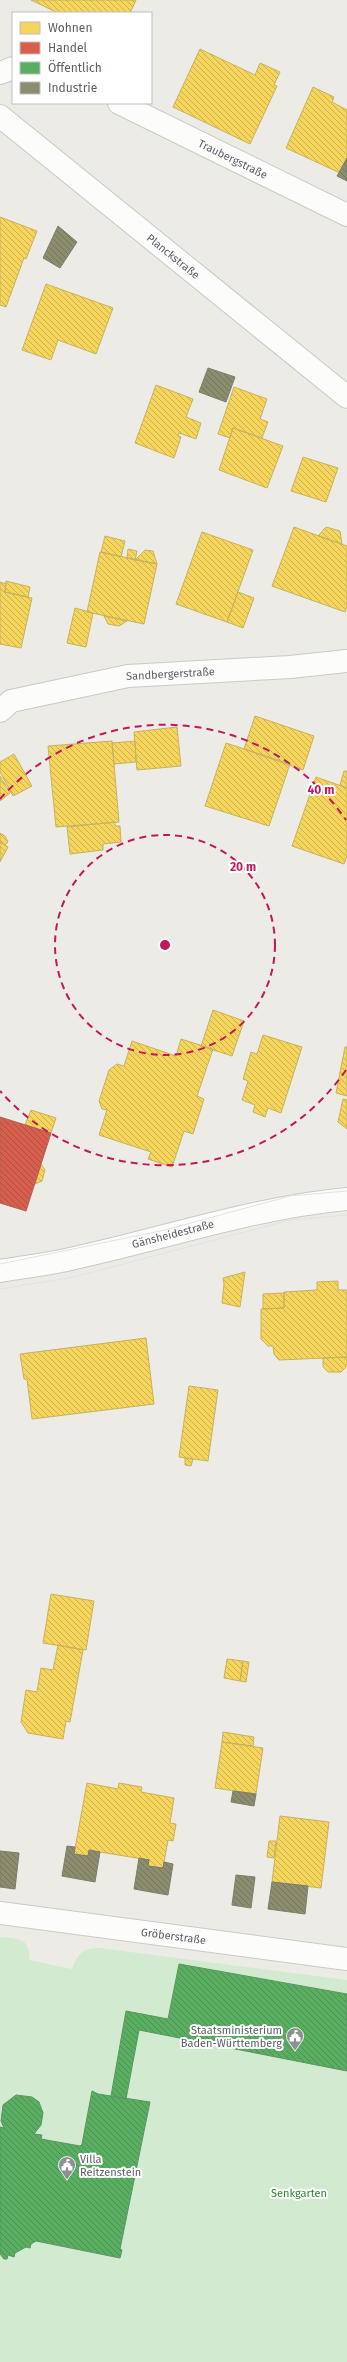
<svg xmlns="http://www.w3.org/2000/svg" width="347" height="2362" viewBox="0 0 347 2362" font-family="'Fira Sans',sans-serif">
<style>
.green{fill:#d2ead0}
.homes{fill:url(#homes-back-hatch);stroke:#c7b25e}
.shops{fill:url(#shops-back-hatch);stroke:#b16054}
.public{fill:url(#public-back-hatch);stroke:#5a9662}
.industry{fill:url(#industry-back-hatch);stroke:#7d7e6b}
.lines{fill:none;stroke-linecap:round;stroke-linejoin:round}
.minor-casing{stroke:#c9cac9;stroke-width:24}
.tertiary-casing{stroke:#c9cac9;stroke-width:24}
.secondary-casing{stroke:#c7c9c7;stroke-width:24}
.minor{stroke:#fcfcfb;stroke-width:22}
.tertiary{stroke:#fcfcfb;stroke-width:22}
.secondary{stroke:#fcfcfb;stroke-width:22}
.tram{stroke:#e3e2e2;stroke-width:1}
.ring{fill:none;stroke:#c2185b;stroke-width:2;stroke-dasharray:7 5}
.labels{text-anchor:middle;stroke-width:4;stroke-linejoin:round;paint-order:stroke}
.street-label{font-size:11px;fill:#5a5f64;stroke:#fff}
.poi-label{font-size:11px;fill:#5a5f64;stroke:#fff;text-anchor:end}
.park-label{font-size:11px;fill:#2c8233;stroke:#fff}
.centre{fill:#c2185b;stroke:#fff;stroke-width:2}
.ring-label{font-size:12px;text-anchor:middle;font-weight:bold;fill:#c2185b;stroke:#fff;stroke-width:4;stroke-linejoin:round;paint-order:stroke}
</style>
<defs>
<pattern id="homes-back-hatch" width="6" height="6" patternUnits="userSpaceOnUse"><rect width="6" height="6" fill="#f6d55c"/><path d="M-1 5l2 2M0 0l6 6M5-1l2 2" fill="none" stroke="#cab050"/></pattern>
<pattern id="shops-back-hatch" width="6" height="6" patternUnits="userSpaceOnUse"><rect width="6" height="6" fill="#d6604d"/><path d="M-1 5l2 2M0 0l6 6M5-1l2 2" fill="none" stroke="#b15244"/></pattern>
<pattern id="public-back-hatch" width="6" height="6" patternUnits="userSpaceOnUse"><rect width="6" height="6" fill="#5aae61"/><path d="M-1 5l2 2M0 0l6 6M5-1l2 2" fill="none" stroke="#4d9154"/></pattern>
<pattern id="industry-back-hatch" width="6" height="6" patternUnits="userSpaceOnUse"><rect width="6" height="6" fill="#8c8c6e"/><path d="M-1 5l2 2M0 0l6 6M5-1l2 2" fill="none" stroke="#75765e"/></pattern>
</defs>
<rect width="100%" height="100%" fill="#ecebe5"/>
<path class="green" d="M 0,1937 C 18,1939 31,1938 29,1960 L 72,1969 C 77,1955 82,1948 99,1948 L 347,1980 L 347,2362 L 0,2362 Z"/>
<path class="homes" d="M 31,0 L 136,0 L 130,13 L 58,13 Z
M 200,49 L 255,75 L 260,63 L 280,72 L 274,85 L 277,86 L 250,144 L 173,107 Z
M 313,87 L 334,97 L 332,102 L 347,110 L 347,158 L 340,173 L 286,148 Z
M 0,217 L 37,231 L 26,259 L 24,258 L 6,307 L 0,305 Z
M 46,284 L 113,308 L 96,354 L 58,340 L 51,360 L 22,350 Z
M 156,385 L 193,399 L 186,417 L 201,423 L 196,439 L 179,433 L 178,436 L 181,437 L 174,458 L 135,443 Z
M 234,387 L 267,399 L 260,419 L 268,422 L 262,438 L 233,428 L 230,438 L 218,434 Z
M 233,428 L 283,446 L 267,488 L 219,470 Z
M 303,457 L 338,468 L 326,502 L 291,491 Z
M 294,527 L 347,546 L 347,606 L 345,612 L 272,586 Z
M 326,527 L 340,531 L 342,544 L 318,536 Z
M 202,532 L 253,550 L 227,622 L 176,604 Z
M 105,536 L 125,541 L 121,557 L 101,552 Z
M 128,549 L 137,551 L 135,560 L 127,558 Z
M 145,550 L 153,551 L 157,564 L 135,560 Z
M 100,552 L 157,564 L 144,624 L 87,612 Z
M 6,581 L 30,587 L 28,597 L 5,592 Z
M 0,582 L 6,584 L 5,592 L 32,598 L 21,648 L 0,644 Z
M 238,592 L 254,598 L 243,628 L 227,622 Z
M 75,608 L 93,613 L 86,647 L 67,643 Z
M 104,616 L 127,621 L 119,626 L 108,624 Z
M 255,716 L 314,736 L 303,770 L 244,749 Z
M 177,727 L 181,766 L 137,770 L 134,732 Z
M 112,741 L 119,822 L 56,827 L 48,746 Z
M 135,741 L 136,762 L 114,764 L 112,743 Z
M 226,743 L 290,764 L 269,826 L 205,806 Z
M 14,754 L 32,786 L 13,796 L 0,772 L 0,762 Z
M 344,771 L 347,771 L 347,788 L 340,785 Z
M 0,776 L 10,793 L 0,801 Z
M 316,777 L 347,788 L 347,856 L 344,864 L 292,846 Z
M 115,822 L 115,826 L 120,826 L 121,842 L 103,844 L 103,850 L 70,854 L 67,827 Z
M 0,833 L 5,836 L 8,842 L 5,845 L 0,842 Z
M 0,842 L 8,847 L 0,862 Z
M 213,1010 L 244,1021 L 232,1056 L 201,1046 Z
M 263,1035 L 302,1047 L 281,1113 L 268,1108 L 265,1117 L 253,1112 L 255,1105 L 242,1100 L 248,1081 L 243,1079 L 251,1052 L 257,1054 Z
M 181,1039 L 213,1049 L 197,1096 L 204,1099 L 193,1134 L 184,1131 L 172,1167 L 148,1159 L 151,1152 L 99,1135 L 107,1110 L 102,1109 L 99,1101 L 109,1070 L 117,1064 L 124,1066 L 132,1041 L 176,1056 Z
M 345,1047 L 347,1047 L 347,1096 L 336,1093 Z
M 343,1099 L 347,1100 L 347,1129 L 338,1122 Z
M 31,1110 L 56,1118 L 51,1133 L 25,1125 Z
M 41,1164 L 45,1170 L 42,1181 L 35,1184 Z
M 245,1272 L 240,1307 L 222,1303 L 224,1284 L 223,1278 Z
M 338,1281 L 338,1290 L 347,1290 L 347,1357 L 279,1360 L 274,1354 L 273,1346 L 268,1346 L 261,1339 L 261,1309 L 284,1308 L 284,1292 L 317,1290 L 317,1282 Z
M 284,1293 L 284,1308 L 263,1309 L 263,1294 Z
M 146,1338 L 154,1404 L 32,1419 L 27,1379 L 24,1379 L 20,1354 Z
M 347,1357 L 347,1366 L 341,1372 L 328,1372 L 323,1367 L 323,1358 Z
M 189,1386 L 218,1390 L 208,1461 L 179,1457 Z
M 185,1458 L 193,1459 L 191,1466 L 185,1465 Z
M 51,1594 L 94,1601 L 86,1650 L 43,1643 Z
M 58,1645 L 83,1650 L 70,1722 L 66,1721 L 63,1739 L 28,1733 L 21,1722 L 26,1690 L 37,1692 L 41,1668 L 53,1670 Z
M 227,1659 L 243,1661 L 240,1681 L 224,1678 Z
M 243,1661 L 249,1662 L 246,1682 L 240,1681 Z
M 223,1732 L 254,1737 L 253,1746 L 222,1742 Z
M 222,1742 L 263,1748 L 256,1794 L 215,1788 Z
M 87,1783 L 118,1789 L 119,1783 L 142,1787 L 141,1792 L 174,1798 L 170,1823 L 176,1824 L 173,1841 L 168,1840 L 163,1868 L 148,1866 L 149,1860 L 100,1852 L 89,1850 L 88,1856 L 74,1854 Z
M 280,1816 L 329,1822 L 321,1888 L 272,1882 Z
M 269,1841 L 276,1841 L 274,1858 L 267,1857 Z"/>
<path class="shops" d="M 0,1117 L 51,1133 L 26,1211 L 0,1203 Z"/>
<path class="public" d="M 179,1964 L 347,1994 L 347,2071 L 139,2030 L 126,2099 L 111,2096 L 126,2011 L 168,2019 Z
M 92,2091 L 98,2094 L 150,2102 L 120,2249 L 122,2250 L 120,2258 L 36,2241 L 31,2244 L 30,2248 L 26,2247 L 15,2253 L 14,2257 L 8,2255 L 7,2259 L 4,2259 L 0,2254 L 0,2127 L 4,2128 L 1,2121 L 3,2105 L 16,2095 L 32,2097 L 39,2102 L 43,2113 L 41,2125 L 34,2134 L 42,2135 L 41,2139 L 80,2146 L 82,2144 Z"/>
<path class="industry" d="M 347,158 L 347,181 L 337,176 Z
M 58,226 L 77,242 L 60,268 L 43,258 Z
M 208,368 L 235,377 L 226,402 L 199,392 Z
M 233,1791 L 256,1794 L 254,1806 L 231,1802 Z
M 67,1846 L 75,1847 L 74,1854 L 88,1856 L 89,1850 L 100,1852 L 95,1882 L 62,1876 Z
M 0,1851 L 19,1853 L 15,1889 L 0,1887 Z
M 139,1858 L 149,1860 L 148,1866 L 163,1868 L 164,1862 L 173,1864 L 168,1895 L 134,1889 Z
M 236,1875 L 255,1877 L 251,1908 L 232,1905 Z
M 272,1882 L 308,1886 L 305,1914 L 268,1909 Z"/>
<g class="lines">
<g class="minor-casing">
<g id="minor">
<path d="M 0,73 L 13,68"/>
<path id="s1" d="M 119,103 L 347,215"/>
<path id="s2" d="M 0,711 L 11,701 L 128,676 L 290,667 L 347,661"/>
<path id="s3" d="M 0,1913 L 347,1959"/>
</g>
</g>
<g class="tertiary-casing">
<g id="tertiary">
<path id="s4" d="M 0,1271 C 22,1267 44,1265 66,1260 C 160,1240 251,1208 347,1199"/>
</g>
</g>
<g class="secondary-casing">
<g id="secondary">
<path id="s5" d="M 0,116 L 347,397"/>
</g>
</g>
<use href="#minor" class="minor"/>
<use href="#tertiary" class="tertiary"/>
<use href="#secondary" class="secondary"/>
<path class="tram" d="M 0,1264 L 165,1230 L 290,1196 L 347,1191
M 0,1289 L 74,1277 L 290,1220 L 347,1215"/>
</g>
<g class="ring">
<circle cx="165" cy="945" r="110"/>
<path d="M346 1070A220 220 0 0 1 0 1091M0 799A220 220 0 0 1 346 820"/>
</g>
<defs>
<g id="civic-pin" transform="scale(0.9)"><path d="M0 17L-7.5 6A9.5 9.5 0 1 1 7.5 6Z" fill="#8d9091" stroke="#fff"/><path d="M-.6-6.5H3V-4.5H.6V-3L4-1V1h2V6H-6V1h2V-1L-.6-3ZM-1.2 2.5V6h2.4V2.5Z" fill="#fff"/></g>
</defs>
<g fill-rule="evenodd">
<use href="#civic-pin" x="295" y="2036"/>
<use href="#civic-pin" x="67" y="2165"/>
</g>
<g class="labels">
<g class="street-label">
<text dy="4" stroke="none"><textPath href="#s1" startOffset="127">Traubergstraße</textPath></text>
<text dy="4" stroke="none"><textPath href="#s5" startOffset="223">Planckstraße</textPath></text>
<text dy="4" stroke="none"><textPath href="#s2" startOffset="177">Sandbergerstraße</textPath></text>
<text dy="4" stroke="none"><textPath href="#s4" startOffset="177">Gänsheidestraße</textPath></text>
<text dy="4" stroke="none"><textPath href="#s3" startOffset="175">Gröberstraße</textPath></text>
</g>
<g class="poi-label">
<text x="282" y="2034">Staatsministerium<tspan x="282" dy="13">Baden-Württemberg</tspan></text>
<text x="80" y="2163" text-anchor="start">Villa<tspan x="80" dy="13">Reitzenstein</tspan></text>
</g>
<g class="park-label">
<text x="299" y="2197">Senkgarten</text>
</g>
</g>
<circle cx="165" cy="945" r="6" class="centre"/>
<g class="ring-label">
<text x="321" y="794">40 m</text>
<text x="243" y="871">20 m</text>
</g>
<rect x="12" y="12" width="140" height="92" fill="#ffffff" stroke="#bdbfc1"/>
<rect x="20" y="22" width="20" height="12" fill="#f6d55c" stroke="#bdbfc1"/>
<text x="48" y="32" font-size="12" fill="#5a5f64">Wohnen</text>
<rect x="20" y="42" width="20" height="12" fill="#d6604d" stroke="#bdbfc1"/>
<text x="48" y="52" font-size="12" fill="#5a5f64">Handel</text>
<rect x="20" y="62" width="20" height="12" fill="#5aae61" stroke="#bdbfc1"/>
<text x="48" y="72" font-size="12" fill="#5a5f64">Öffentlich</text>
<rect x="20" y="82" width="20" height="12" fill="#8c8c6e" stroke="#bdbfc1"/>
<text x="48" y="92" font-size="12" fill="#5a5f64">Industrie</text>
</svg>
